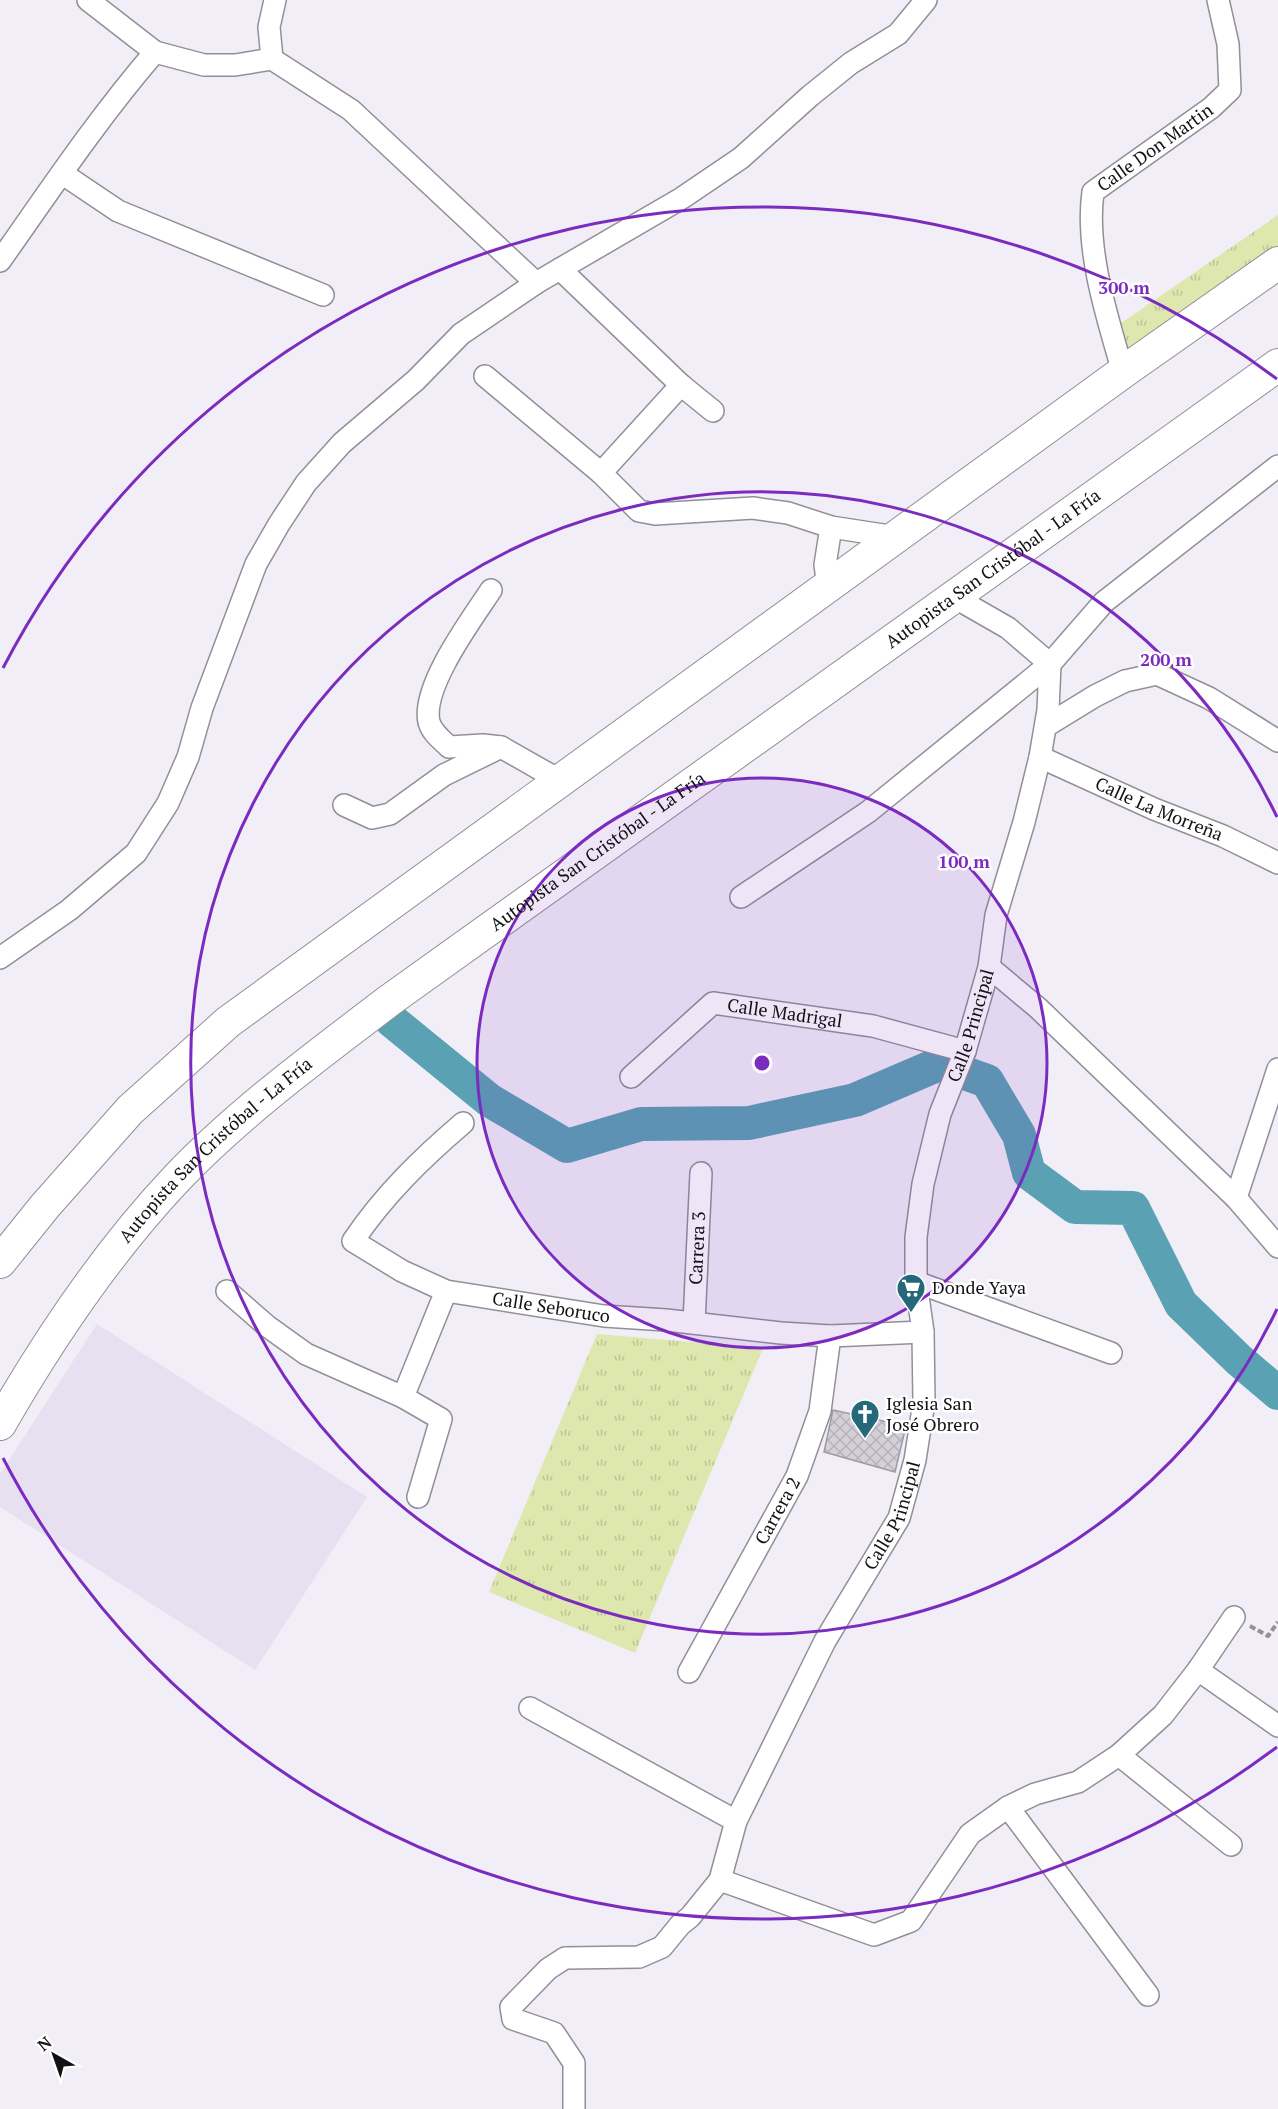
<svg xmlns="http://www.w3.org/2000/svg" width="1278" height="2109" viewBox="0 0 1278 2109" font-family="'PT Serif',serif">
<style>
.built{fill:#e6e0f0}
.grass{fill:url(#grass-tufts)}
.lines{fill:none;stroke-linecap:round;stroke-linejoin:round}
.river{stroke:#5aa1b3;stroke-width:34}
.building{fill:url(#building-cross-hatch);stroke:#9e9ba4;stroke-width:1.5}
.minor-casing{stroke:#928f98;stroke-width:24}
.highway-casing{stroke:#928f98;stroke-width:34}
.path{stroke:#939198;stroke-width:4;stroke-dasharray:6 3;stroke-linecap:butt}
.minor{stroke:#fff;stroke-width:21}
.highway{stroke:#fff;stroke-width:32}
.ring{fill:none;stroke:#7b2cbf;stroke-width:3}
.labels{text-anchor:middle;stroke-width:5;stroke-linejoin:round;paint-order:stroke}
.street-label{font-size:18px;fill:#121114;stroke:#fff}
.poi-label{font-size:18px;fill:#121114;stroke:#fff;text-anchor:start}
.centre{fill:#7b2cbf;stroke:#fff;stroke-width:3}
.ring-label{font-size:18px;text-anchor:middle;font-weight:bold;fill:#7b2cbf;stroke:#fff;stroke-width:5;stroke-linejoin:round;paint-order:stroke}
</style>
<defs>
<pattern id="grass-tufts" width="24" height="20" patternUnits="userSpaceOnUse" patternTransform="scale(1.5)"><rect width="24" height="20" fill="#dee7ae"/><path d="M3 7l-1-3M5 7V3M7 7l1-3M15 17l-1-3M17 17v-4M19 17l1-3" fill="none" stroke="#bdc595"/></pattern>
<pattern id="building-cross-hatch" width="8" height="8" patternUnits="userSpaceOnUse" patternTransform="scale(1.5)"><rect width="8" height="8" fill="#d4d0da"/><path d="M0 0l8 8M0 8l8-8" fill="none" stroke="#b5b2ba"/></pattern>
</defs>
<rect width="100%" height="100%" fill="#f2eef8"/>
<path class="built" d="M 97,1324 L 367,1497 L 255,1670 L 0,1507 L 0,1474 Z"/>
<path class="grass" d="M 1278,215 L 1278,263 L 1123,372 L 1111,330 Z
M 597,1334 L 763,1348 L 635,1653 L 489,1592 Z"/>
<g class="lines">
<path class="river" d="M 391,1020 L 489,1100 L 567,1146 L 641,1124 L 749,1123 L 855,1100 L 939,1064 L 987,1081 L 1019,1135 L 1029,1173 L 1075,1207 L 1133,1208 L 1181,1304 L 1239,1360 L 1278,1393"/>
</g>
<path class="building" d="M 833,1410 L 906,1426 L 895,1472 L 824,1452 Z"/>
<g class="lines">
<g class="minor-casing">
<g id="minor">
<path d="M 88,0 L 155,52"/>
<path d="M 272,59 L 269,27 L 275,0"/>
<path d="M 63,174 L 118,211 L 323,295"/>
<path d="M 0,261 C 50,190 98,118 155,52 L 204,65 L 235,65 L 272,59 L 351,110 L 536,283"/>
<path d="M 560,269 L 681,385 L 713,411"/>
<path id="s1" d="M 1123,372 C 1107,317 1085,249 1093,192 L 1211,108 L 1230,90 L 1228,44 L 1218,0"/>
<path d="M 485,376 L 601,473 L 681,385"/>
<path d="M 601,473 L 639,511 L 655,514 L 753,508 L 788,513 L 831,527 L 896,537"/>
<path d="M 828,586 L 825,565 L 831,527"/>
<path d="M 491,590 C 472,619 421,687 429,722 C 432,733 441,739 449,747 L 483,745 L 501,747 L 559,780"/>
<path d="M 954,597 L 1008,628 L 1050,664"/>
<path d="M 1046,726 L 1095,696 L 1125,681 L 1157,674 L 1209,698 L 1278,741"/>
<path id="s2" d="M 1040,757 L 1154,809 L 1223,836 L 1278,863"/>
<path d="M 344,805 L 372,818 L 390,814 L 444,775 L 501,747"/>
<path d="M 741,897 L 868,812 L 1050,664 L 1104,602 L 1278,466"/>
<path d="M 0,958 L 69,910 L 136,853 L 168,803 L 188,757 L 202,708 L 256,564 L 279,524 L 306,483 L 342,443 L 416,380 L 461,334 L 536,283 L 682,198 L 741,158 L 810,96 L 851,63 L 898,34 L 926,0"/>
<path d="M 989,967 L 1038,1008 L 1236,1198 L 1278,1247"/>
<path id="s3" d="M 631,1077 L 713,1003 L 873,1026 L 965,1051"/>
<path id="s4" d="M 463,1123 C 421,1159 384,1195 353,1241 L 402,1271 L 446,1291 L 604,1316 L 666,1320 L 781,1333 L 830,1336 L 923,1332"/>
<path d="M 1236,1198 L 1278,1069"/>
<path d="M 916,1282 L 1111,1353"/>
<path d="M 227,1291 L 267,1326 L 306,1354 L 403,1397 L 441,1419 L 418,1497"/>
<path id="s5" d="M 694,1323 L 701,1173"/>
<path d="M 403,1397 L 446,1291"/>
<path d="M 1198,1670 L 1278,1726"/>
<path id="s6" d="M 689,1672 L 797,1476 L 820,1411 L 830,1336"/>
<path d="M 530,1708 L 736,1821"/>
<path d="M 1119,1755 L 1231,1845"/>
<path d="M 1008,1807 L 1148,1995"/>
<path d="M 720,1880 L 874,1935 L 911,1921 L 970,1834 L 1008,1807 L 1035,1794 L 1078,1782 L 1119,1755 L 1163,1715 L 1198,1670 L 1234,1617"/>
<path id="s7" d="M 574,2109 L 574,2063 L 554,2033 L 513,2019 L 511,2007 L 548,1969 L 565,1958 L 639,1957 L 662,1947 L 680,1925 L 690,1917 L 720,1880 L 736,1821 L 825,1641 L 899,1518 L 915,1460 L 924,1402 L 923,1332 L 916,1282 L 916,1237 L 923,1184 L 940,1114 L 965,1051 L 989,967 L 996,915 L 1024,822 L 1040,757 L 1048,710 L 1050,664"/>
</g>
</g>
<g class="highway-casing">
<g id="highway">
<path d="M 0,1262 L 45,1206 L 130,1110 L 228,1022 L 1123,372 L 1278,263"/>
<path id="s8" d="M 0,1424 C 50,1337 108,1251 177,1178 C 241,1111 317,1056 390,1000 L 1278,365"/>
</g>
</g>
<path class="path" d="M 1250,1626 L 1268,1636 L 1278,1622"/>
<use href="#minor" class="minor"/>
<use href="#highway" class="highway"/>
</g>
<circle cx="762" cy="1063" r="285" fill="#7b2cbf" fill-opacity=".12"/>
<g class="ring">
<circle cx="762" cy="1063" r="285"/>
<path d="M1277 1309A571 571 0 1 1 1277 817"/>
<path d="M1277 1747A856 856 0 0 1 3 1458M3 668A856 856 0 0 1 1277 379"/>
</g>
<defs>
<g id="supermarket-pin" transform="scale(1.5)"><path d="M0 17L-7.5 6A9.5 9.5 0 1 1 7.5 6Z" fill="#25687a" stroke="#fff"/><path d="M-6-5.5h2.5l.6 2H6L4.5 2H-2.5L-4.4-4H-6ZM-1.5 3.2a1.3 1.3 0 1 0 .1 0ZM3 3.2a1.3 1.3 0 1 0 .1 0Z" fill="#fff"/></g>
<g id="church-pin" transform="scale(1.5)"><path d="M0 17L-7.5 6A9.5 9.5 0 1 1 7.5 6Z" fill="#25687a" stroke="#fff"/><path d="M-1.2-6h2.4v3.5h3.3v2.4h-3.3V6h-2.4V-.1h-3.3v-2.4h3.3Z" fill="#fff"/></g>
</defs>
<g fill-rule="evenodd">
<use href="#supermarket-pin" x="911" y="1288"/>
<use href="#church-pin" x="865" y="1414"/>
</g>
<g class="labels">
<g class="street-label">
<text dy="6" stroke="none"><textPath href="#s1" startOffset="260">Calle Don Martin</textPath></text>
<text dy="6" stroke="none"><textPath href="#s8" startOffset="1323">Autopista San Cristóbal - La Fría</textPath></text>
<text dy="6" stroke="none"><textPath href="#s2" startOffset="130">Calle La Morreña</textPath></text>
<text dy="6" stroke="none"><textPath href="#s8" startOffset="837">Autopista San Cristóbal - La Fría</textPath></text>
<text dy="6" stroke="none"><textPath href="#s3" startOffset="183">Calle Madrigal</textPath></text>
<text dy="6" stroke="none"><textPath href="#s7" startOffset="1308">Calle Principal</textPath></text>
<text dy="6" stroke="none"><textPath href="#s8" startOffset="351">Autopista San Cristóbal - La Fría</textPath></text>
<text dy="6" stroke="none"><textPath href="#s5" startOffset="75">Carrera 3</textPath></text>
<text dy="6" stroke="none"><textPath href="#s4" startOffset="374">Calle Seboruco</textPath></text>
<text dy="6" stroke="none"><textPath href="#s6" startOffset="184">Carrera 2</textPath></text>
<text dy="6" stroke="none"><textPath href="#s7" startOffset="804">Calle Principal</textPath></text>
</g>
<g class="poi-label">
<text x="932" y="1294">Donde Yaya</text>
<text x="886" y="1410">Iglesia San<tspan x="886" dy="21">José Obrero</tspan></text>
</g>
</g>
<circle cx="762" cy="1063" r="9" class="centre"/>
<g class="ring-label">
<text x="1124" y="294">300 m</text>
<text x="1166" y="666">200 m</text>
<text x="964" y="868">100 m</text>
</g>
<g transform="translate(54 2055) rotate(320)" stroke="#ffffff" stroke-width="4.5" paint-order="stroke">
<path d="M0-4.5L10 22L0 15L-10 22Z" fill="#121114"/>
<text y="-9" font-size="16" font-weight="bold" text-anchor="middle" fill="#121114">N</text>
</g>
</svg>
